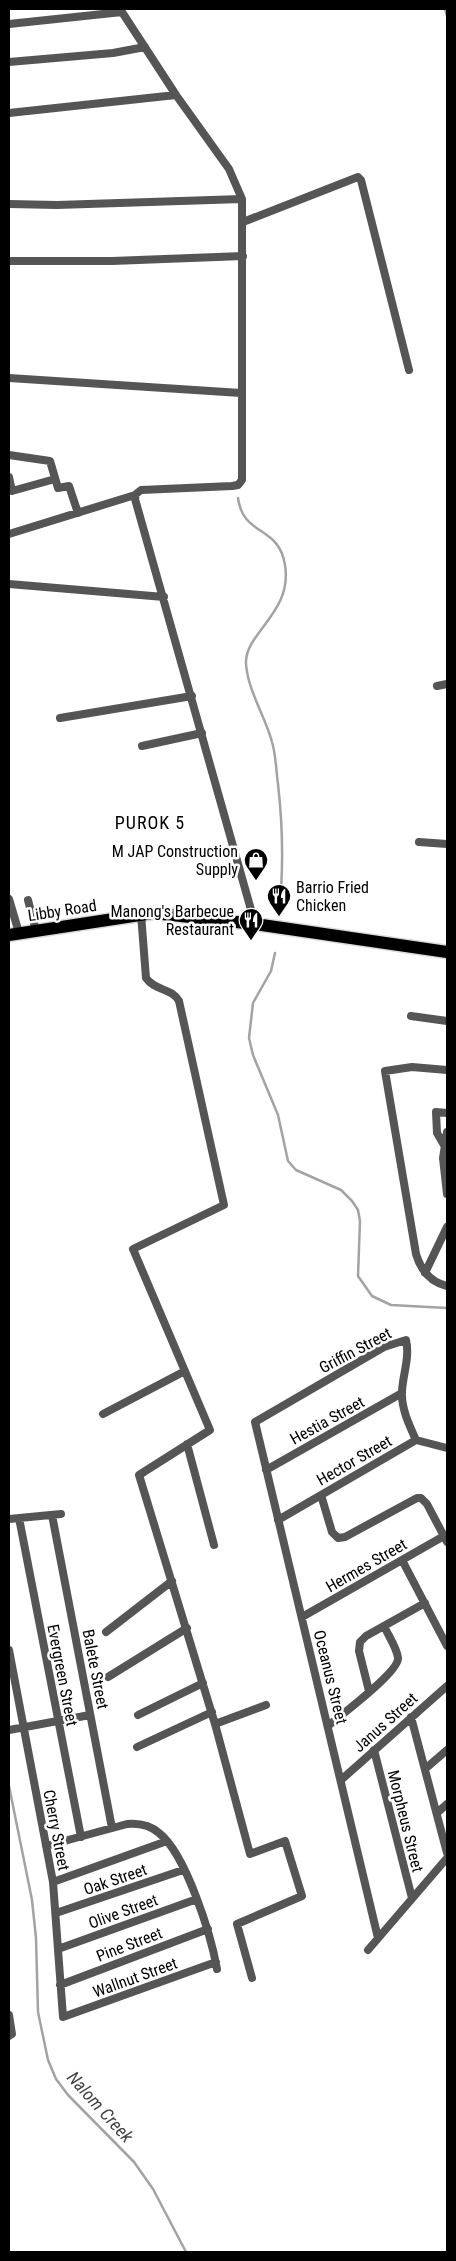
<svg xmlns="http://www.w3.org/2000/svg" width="456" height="2261" viewBox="0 0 456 2261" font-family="'Roboto Condensed',sans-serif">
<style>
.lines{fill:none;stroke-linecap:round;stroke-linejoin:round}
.stream{stroke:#a3a3a3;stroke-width:2.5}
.primary-casing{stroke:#dbdbdb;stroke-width:15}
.minor{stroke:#555;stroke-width:8}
.primary{stroke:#000;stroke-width:12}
.labels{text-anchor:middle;stroke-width:5;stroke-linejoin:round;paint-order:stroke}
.poi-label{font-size:16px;fill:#000;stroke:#fff;text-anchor:end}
.street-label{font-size:16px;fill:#000;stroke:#fff}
.neighbourhood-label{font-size:18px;letter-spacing:1px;fill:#000;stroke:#fff}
.water-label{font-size:18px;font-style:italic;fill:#444;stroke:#fff}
</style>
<rect width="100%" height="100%" fill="#fff"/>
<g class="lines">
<path class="stream" d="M 445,9 L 447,16
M 238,498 C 243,537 279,525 285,565 C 293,613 244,633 246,664 C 248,691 265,716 272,742 C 276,755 276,770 278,784 C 283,828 284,867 279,912
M 275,953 L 271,971 L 253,1003 L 249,1038 L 253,1055 L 278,1115 L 288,1161 L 296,1170 L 341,1190 L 352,1201 L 358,1210 L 360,1221 L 358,1276 L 372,1296 L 391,1305 L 447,1308
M 9,1786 L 32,1900 L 36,1938 L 38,2012 L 48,2060 L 56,2079 L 68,2095 L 134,2162 L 153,2189 L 186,2252"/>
<g class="primary-casing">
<path id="primary" d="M 9,935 L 153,913 L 255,924 L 447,952"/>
</g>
<path class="minor" d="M 120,9 L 176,95 L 229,169 L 242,199 L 242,480 L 238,485 L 232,486 L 141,490 L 136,494 L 135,499 L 255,924
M 9,24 L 122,12
M 9,62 L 113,53 L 145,47
M 9,113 L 176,95
M 9,204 L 57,205 L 242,199
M 243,222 L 358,177 L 361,180 L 409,370
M 9,261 L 112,261 L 243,256
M 9,378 L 241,393
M 9,455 L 50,461 L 58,488 L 69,486 L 78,513
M 9,477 L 12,491 L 55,479
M 9,534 L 135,495
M 9,584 L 164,597
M 437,686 L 447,684
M 60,718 L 192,696
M 142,746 L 202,733
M 419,842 L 447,844
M 9,899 L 19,933
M 28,900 L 36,931
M 141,914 L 146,978 C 155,991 172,988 179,1001 L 224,1205 L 133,1249 L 210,1430 L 139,1475 L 215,1724 L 250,1854 L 285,1841 L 302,1896 L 237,1924 L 252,1978
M 411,1016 L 447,1021
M 447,1070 L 412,1067 L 385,1071 L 416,1254 C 421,1271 430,1282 447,1286
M 447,1132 L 443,1158 L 447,1194
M 444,1145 L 437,1133 L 436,1112 L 447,1113
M 425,1273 L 447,1227
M 103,1414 L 185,1371
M 187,1444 L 214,1545
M 266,1470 L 402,1393
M 321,1495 L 332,1532 L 338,1538 L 345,1537 L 417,1498 L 421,1498 L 427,1504 L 447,1542
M 52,1515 L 112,1828
M 19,1518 L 81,1837
M 9,1519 L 61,1514
M 278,1520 L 416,1440 L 447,1448
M 402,1560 L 447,1646
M 302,1617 L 444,1536
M 106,1632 L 172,1581
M 9,1650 L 53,1882 L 63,2017 L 216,1962
M 108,1677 L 187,1628
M 369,1691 L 359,1651 L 360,1642 L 366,1636 L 425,1603
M 138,1715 L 203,1683
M 411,1717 L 447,1853
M 215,1724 L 266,1705
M 328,1726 C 341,1715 399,1672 398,1658 C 397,1648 388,1635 384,1626
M 9,1730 L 90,1715
M 137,1747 L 212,1712
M 374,1750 L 412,1898
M 425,1769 L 447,1750
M 341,1780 L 447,1686
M 437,1813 L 447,1804
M 46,1846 L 127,1824 C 138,1823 150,1825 159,1833 C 186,1854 211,1935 217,1969
M 53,1882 L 167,1841
M 56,1913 L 183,1870
M 378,1938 L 255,1422 L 384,1347 L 406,1340 C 410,1357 403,1374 402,1391 C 401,1408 409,1425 416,1440
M 58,1949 L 197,1899
M 368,1950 L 447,1858
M 60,1985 L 208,1929
M 9,2015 L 12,2034 L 9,2036"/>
<use href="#primary" class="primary"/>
</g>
<defs>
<g id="shop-pin" transform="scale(1.25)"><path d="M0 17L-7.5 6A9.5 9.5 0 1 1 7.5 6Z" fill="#000" stroke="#fff"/><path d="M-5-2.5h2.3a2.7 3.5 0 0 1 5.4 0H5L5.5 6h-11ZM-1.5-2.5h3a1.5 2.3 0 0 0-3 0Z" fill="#fff"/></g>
<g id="restaurant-pin" transform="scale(1.25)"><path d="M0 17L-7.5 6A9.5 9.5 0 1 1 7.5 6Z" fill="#000" stroke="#fff"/><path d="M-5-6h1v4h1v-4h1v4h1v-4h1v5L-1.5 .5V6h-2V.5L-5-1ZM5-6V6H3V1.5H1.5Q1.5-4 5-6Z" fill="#fff"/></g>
</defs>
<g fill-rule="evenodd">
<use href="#shop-pin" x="256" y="860"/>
<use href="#restaurant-pin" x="279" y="896"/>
<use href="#restaurant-pin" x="251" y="920"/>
</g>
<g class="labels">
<g class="poi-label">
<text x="238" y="857">M JAP Construction<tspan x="238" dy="18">Supply</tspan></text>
<text x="296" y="893" text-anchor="start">Barrio Fried<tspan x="296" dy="18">Chicken</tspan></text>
<text x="234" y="917">Manong's Barbecue<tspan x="234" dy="18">Restaurant</tspan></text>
</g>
<g class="street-label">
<text transform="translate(62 910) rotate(-9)" y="6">Libby Road</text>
<text transform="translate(355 1350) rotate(-28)" y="6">Griffin Street</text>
<text transform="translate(327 1420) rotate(-29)" y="6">Hestia Street</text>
<text transform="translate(354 1460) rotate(-30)" y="6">Hector Street</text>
<text transform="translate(366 1565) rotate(-30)" y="6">Hermes Street</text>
<text transform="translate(96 1669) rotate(79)" y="6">Balete Street</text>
<text transform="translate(63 1675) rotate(79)" y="6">Evergreen Street</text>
<text transform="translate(331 1677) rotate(76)" y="6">Oceanus Street</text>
<text transform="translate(385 1722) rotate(-42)" y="6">Janus Street</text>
<text transform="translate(406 1821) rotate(76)" y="6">Morpheus Street</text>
<text transform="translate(57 1830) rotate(79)" y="6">Cherry Street</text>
<text transform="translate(115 1879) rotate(-19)" y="6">Oak Street</text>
<text transform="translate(123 1911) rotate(-20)" y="6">Olive Street</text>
<text transform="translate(129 1944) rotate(-21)" y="6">Pine Street</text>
<text transform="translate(135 1977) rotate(-20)" y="6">Wallnut Street</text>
</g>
<g class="neighbourhood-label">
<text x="150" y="829">PUROK 5</text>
</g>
<g class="water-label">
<text transform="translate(100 2107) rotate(48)" y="6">Nalom Creek</text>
</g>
</g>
<rect width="456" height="2261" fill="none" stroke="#000000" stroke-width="20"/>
</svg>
